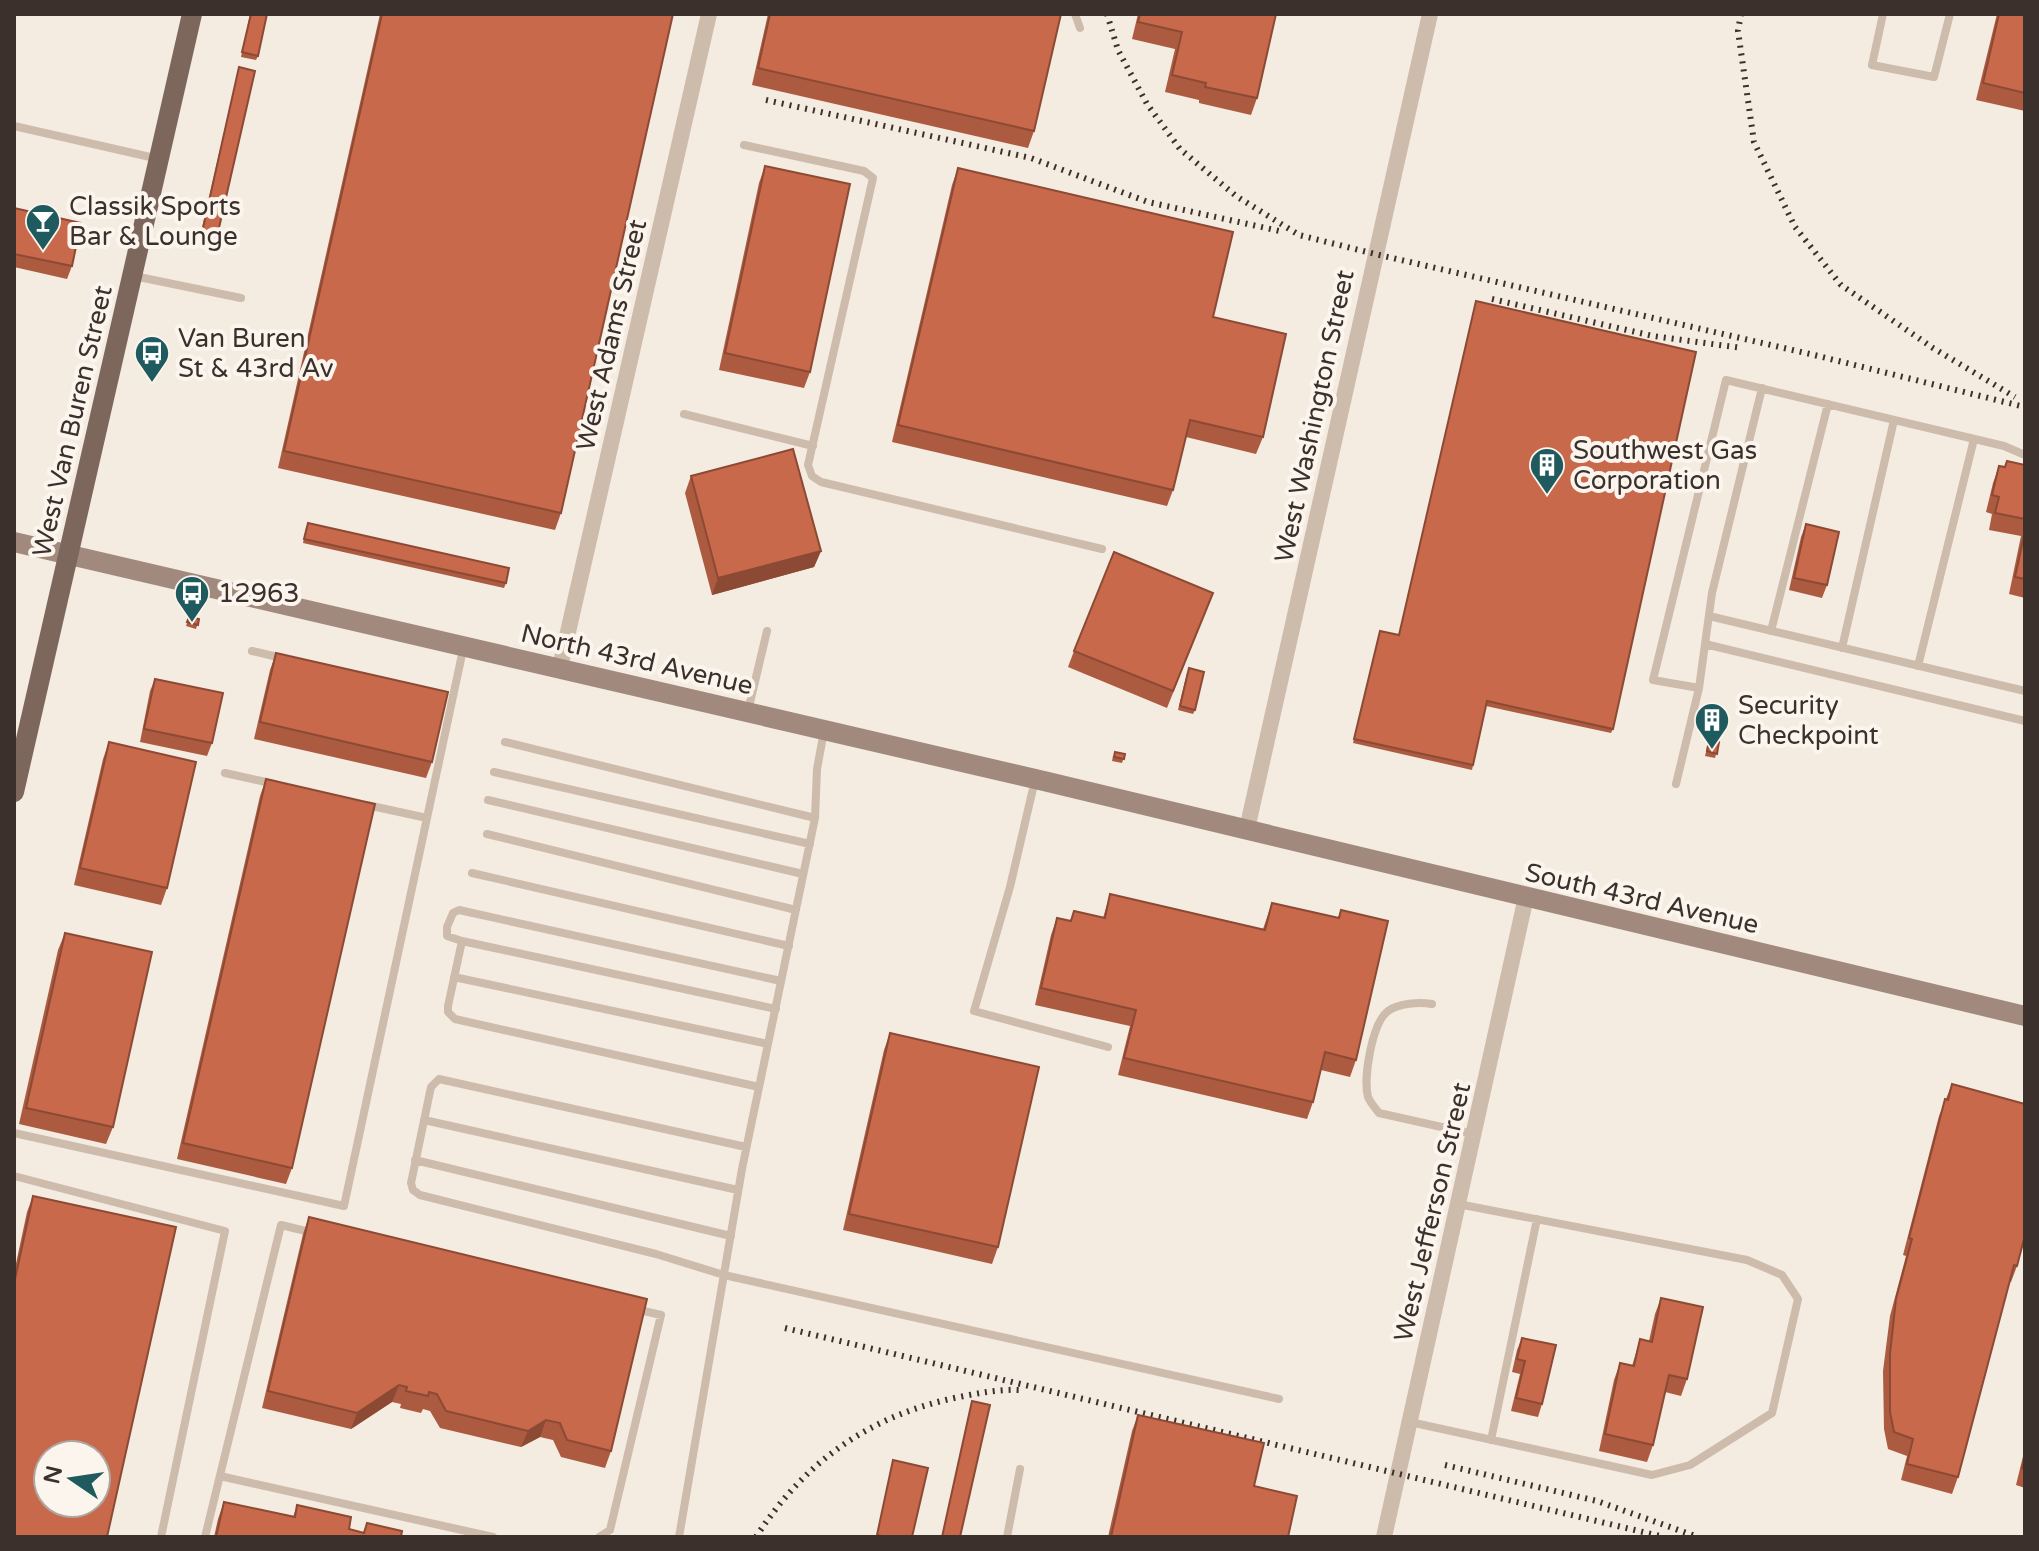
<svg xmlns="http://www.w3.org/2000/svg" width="2039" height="1551" viewBox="0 0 2039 1551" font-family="'Varela Round',sans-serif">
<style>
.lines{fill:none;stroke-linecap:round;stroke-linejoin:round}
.service{stroke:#cdbbac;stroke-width:8}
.minor{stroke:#cdbbac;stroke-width:16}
.secondary{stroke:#a18a7d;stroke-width:20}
.primary{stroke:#7d675c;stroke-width:20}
.rail{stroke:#3b302b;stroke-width:6;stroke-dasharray:2 6;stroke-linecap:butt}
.wall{fill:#ac5a40}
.shaded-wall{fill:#8c4a34}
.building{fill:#c8694b;stroke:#8c4a34;stroke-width:2;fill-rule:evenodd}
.labels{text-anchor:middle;stroke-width:8;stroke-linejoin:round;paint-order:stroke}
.poi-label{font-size:26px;fill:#3b302b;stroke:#fbf5ee;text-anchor:start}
.street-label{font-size:26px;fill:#3b302b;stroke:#fbf5ee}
</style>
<rect width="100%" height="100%" fill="#f4ebe1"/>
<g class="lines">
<path class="service" d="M 1075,14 L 1080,28
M 1883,14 L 1872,65 L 1934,77 L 1950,14
M 14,126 L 159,159
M 744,145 L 864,171 L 873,178 L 808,465 L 812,476 L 821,482 L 1102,549
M 134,276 L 241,298
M 684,414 L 813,446
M 1709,616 L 2025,691
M 1771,631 L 1828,404
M 1705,644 L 2025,721
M 1842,648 L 1894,420
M 252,651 L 286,659
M 1918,666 L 1974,439
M 1699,688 L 1712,593 L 1762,388
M 748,711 L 767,631
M 505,742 L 815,818
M 494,772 L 810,844
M 225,773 L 275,784
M 1035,780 L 1010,887 L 974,1011 L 1108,1047
M 1676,784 L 1699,688 L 1653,680 L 1726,380 L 2004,446 L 2025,455
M 488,800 L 803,874
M 367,805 L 427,818
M 487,834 L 796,910
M 472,873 L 789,946
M 462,941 L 776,1009
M 454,977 L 768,1044
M 1432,1004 C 1419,1002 1399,1003 1388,1011 C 1372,1023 1363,1078 1368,1097 C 1370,1102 1375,1108 1379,1113 L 1473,1134
M 759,1087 L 455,1019 L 448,1012 L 448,1006 L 462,941 L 447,936 L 447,927 L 453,913 L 459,910 L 781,981
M 424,1120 L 738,1190
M 14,1133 L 344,1206 L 464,645
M 746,1147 L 439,1079 L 431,1087 L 411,1183 L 413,1190 L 420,1195 L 656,1254 L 724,1275 L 1279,1399
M 415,1160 L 731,1236
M 14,1176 L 225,1231 L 161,1537
M 1410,1422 L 1652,1475 L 1690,1465 L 1772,1413 L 1798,1299 L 1782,1275 L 1747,1260 L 1458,1204
M 1491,1440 L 1537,1219
M 220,1476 L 493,1537
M 205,1537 L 281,1225 L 314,1233
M 599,1537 L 610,1530 L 661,1315 L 635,1309
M 679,1537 L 742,1169 L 815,818 L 817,769 L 824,731
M 1007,1537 L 1020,1469"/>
<path class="minor" d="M 560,667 L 709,14
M 1247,829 L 1430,14
M 1384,1537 L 1526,897"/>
<path class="secondary" d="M 14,542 L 1048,782 L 2025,1016"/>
<path class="primary" d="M 14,792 L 192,14"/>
<path class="rail" d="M 1107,14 L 1118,50 L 1147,104 L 1180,149 L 1236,196 L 1299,235 L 1375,254 L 1810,354 L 2025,407
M 1741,14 L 1738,31 L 1754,142 L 1795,227 L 1841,285 L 1933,348 L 2015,397
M 766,100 L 1031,158 L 1148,202 L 1284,232
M 1492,299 L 1653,336 L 1742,348
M 785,1328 L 1664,1537
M 1445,1465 L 1597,1501 L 1698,1537
M 756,1537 C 805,1461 870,1415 959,1397 C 980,1393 999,1389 1020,1390"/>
</g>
<path class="wall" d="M 250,14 L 258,56 L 256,60 L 241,57 Z
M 380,14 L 673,14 L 561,513 L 555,530 L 278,468 Z
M 768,14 L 1061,14 L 1034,131 L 1028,148 L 752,85 Z
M 1138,14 L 1276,14 L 1257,98 L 1251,115 L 1199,103 L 1199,100 L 1165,92 L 1175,49 L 1132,39 Z
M 1997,14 L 2025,14 L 2025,111 L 1976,100 Z
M 238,71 L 216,241 L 215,245 L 199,241 Z
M 765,166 L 810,372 L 804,388 L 719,370 L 759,183 Z
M 958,168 L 1213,317 L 1263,437 L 1256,454 L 1186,437 L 1173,490 L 1167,506 L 892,442 L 952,185 Z
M 14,208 L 72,266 L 67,279 L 14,267 Z
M 2007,461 L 2025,465 L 2025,598 L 2009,594 L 2021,536 L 1989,530 L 1992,514 L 1986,512 L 1993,483 L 1999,466 L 2005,467 Z
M 691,476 L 821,551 L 814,567 L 712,595 L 685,493 Z
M 1806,524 L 1827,585 L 1822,598 L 1789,590 L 1801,537 Z
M 306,528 L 506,583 L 504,588 L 303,543 Z
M 1213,593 L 1167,708 L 1068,667 L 1074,651 Z
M 189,617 L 199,619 L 196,629 L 186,626 Z
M 1379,636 L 1613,729 L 1611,733 L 1486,706 L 1472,770 L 1353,743 Z
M 276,653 L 432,762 L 426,778 L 254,739 L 270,670 Z
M 1187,673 L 1195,710 L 1193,714 L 1178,710 Z
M 155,679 L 212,743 L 207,756 L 140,742 L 150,691 Z
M 1709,740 L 1719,742 L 1715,758 L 1705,756 Z
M 109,742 L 167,888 L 161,905 L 74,885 L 103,759 Z
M 1125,754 L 1122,763 L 1112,761 L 1113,756 Z
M 266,779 L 292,1168 L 286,1184 L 177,1159 L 260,796 Z
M 1110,894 L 1263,929 L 1272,903 L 1338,918 L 1341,910 L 1356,1060 L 1350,1077 L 1321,1070 L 1313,1102 L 1307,1119 L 1118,1075 L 1130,1026 L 1035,1005 L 1051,935 L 1057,918 L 1070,921 L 1074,911 L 1103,918 Z
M 65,933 L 113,1127 L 106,1144 L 19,1124 L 58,950 Z
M 890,1033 L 998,1247 L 992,1264 L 843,1230 L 884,1050 Z
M 1952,1084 L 2017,1266 L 2011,1282 L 2009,1282 L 1958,1477 L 1952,1494 L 1901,1480 L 1907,1456 L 1888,1449 L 1884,1429 L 1883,1371 L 1890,1316 L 1906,1256 L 1903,1255 L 1939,1116 Z
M 33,1196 L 14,1537 L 14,1273 L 27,1212 Z
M 309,1217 L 611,1451 L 605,1468 L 561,1457 L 553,1440 L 540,1437 L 521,1447 L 440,1428 L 430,1411 L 423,1409 L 421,1413 L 400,1408 L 401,1404 L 392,1402 L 351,1429 L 262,1408 L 303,1234 Z
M 1661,1298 L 1687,1379 L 1681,1396 L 1665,1392 L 1653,1445 L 1647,1462 L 1599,1451 L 1614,1380 L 1620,1363 L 1632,1366 L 1640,1339 L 1649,1341 L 1655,1314 Z
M 1522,1338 L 1542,1404 L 1538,1417 L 1511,1411 L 1520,1374 L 1512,1372 L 1517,1350 Z
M 1138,1415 L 1254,1486 L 1288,1537 L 1108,1537 L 1132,1431 Z
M 2025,1448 L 2025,1488 L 2016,1485 Z
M 224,1502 L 293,1517 L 297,1505 L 349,1529 L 363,1533 L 367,1523 L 401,1537 L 214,1537 L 218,1519 Z"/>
<path class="shaded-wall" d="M 821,551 L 814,567 L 712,595 L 718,578 Z
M 399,1385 L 392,1402 L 351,1429 L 357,1413 Z
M 546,1420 L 540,1437 L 521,1447 L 528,1431 Z"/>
<path class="building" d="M 251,14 L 267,14 L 258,56 L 242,52 Z
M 382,14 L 673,14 L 561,513 L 284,451 Z
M 770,14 L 1061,14 L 1034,131 L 758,68 Z
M 1140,14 L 1276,14 L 1257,98 L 1205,87 L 1206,83 L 1172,75 L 1182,32 L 1138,22 Z
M 1999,14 L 2025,14 L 2025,93 L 1983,83 Z
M 239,67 L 255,71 L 216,241 L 201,237 Z
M 765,166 L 850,184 L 810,372 L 725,353 Z
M 958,168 L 1233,232 L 1213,317 L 1286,334 L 1263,437 L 1190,420 L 1173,490 L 898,425 Z
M 14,208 L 81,223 L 72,266 L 14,254 Z
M 1476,301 L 1696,352 L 1613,729 L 1487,701 L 1473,765 L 1354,739 L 1380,631 L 1399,635 Z
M 793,449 L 821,551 L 718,578 L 691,476 Z
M 2007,461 L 2025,465 L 2025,519 L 1995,513 L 1999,497 L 1992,495 L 1999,466 L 2005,467 Z
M 308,523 L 509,568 L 506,583 L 304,539 Z
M 1806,524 L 1839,532 L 1827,585 L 1794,578 Z
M 2025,531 L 2025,579 L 2015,577 Z
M 1114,552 L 1213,593 L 1173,691 L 1074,651 Z
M 189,617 L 199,619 L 198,625 L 187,622 Z
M 276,653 L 448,692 L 432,762 L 260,722 Z
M 1189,668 L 1204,672 L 1195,710 L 1180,706 Z
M 155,679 L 223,693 L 212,743 L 144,729 Z
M 1709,740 L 1719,742 L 1717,754 L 1707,751 Z
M 109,742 L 196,762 L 167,888 L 80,868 Z
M 1115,752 L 1125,754 L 1124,759 L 1114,757 Z
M 266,779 L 375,804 L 292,1168 L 183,1143 Z
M 1110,894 L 1265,930 L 1272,903 L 1339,918 L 1341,910 L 1388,921 L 1356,1060 L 1325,1052 L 1313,1102 L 1124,1058 L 1136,1010 L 1041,988 L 1057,918 L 1071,921 L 1074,911 L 1105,918 Z
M 65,933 L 152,952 L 113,1127 L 26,1108 Z
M 890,1033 L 1039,1067 L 998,1247 L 849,1214 Z
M 1952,1084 L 2025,1104 L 2025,1235 L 2017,1266 L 2014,1265 L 1958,1477 L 1907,1464 L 1913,1439 L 1894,1432 L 1890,1412 L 1890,1354 L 1896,1299 L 1912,1239 L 1909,1238 L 1945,1099 L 1948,1100 Z
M 33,1196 L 176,1227 L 107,1537 L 14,1537 L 14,1284 ZM 48,1455 L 96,1455 L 96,1503 L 48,1503 Z
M 309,1217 L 647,1299 L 611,1451 L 567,1440 L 560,1423 L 546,1420 L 528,1431 L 446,1411 L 437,1394 L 429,1392 L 428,1396 L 406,1391 L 407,1387 L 399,1385 L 357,1413 L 268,1391 Z
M 1661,1298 L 1703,1307 L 1687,1379 L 1669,1375 L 1653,1445 L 1605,1434 L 1620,1363 L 1634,1366 L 1640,1339 L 1652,1342 Z
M 1522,1338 L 1556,1345 L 1542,1404 L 1516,1398 L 1525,1361 L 1517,1359 Z
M 972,1401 L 990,1405 L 960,1537 L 942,1537 Z
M 1138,1415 L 1264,1443 L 1254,1486 L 1297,1496 L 1288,1537 L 1111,1537 Z
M 2025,1456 L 2025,1469 L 2022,1468 Z
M 893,1460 L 928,1468 L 912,1537 L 886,1537 L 877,1535 Z
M 224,1502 L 295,1517 L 297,1505 L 351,1517 L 349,1529 L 364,1533 L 367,1523 L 402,1531 L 401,1537 L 216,1537 Z"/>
<defs>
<g id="bar-pin" transform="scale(1.8)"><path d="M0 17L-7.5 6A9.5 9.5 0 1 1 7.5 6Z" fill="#1f5a5e" stroke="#fbf5ee"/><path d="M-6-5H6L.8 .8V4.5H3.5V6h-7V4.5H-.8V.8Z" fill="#fff"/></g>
<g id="bus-pin" transform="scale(1.8)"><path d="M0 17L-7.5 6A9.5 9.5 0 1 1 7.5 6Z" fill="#1f5a5e" stroke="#fbf5ee"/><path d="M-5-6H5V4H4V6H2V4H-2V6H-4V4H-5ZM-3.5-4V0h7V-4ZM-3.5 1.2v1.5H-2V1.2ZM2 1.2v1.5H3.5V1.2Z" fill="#fff"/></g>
<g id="building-pin" transform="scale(1.8)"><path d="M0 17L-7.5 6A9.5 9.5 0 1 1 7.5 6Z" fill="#1f5a5e" stroke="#fbf5ee"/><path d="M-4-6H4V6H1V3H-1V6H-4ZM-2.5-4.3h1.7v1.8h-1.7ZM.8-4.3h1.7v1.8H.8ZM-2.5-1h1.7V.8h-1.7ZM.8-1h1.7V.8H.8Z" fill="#fff"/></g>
</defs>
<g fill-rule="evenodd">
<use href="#bar-pin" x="43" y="221"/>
<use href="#bus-pin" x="152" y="353"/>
<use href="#building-pin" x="1547" y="465"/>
<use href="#bus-pin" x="192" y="593"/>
<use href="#building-pin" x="1712" y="720"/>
</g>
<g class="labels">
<g class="poi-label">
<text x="69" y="215">Classik Sports<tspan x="69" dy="30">Bar &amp; Lounge</tspan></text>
<text x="178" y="347">Van Buren<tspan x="178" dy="30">St &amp; 43rd Av</tspan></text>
<text x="1573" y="459">Southwest Gas<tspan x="1573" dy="30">Corporation</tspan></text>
<text x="218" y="602">12963</text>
<text x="1738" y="714">Security<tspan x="1738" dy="30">Checkpoint</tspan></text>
</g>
<g class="street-label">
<text transform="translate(611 335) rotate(-77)" y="9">West Adams Street</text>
<text transform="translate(1314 416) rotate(-78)" y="9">West Washington Street</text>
<text transform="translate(72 421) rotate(-77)" y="9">West Van Buren Street</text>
<text transform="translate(637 659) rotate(13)" y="9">North 43rd Avenue</text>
<text transform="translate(1642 898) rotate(13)" y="9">South 43rd Avenue</text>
<text transform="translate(1432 1212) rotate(-77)" y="9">West Jefferson Street</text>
</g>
</g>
<rect width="2039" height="1551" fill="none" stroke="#3b302b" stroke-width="32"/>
<g transform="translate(72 1479) rotate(283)"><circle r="38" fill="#fbf5ee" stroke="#aea6a0" stroke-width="2"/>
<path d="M0-6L14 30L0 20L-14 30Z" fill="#1f5a5e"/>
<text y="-12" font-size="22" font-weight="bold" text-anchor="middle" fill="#3b302b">N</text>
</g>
</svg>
